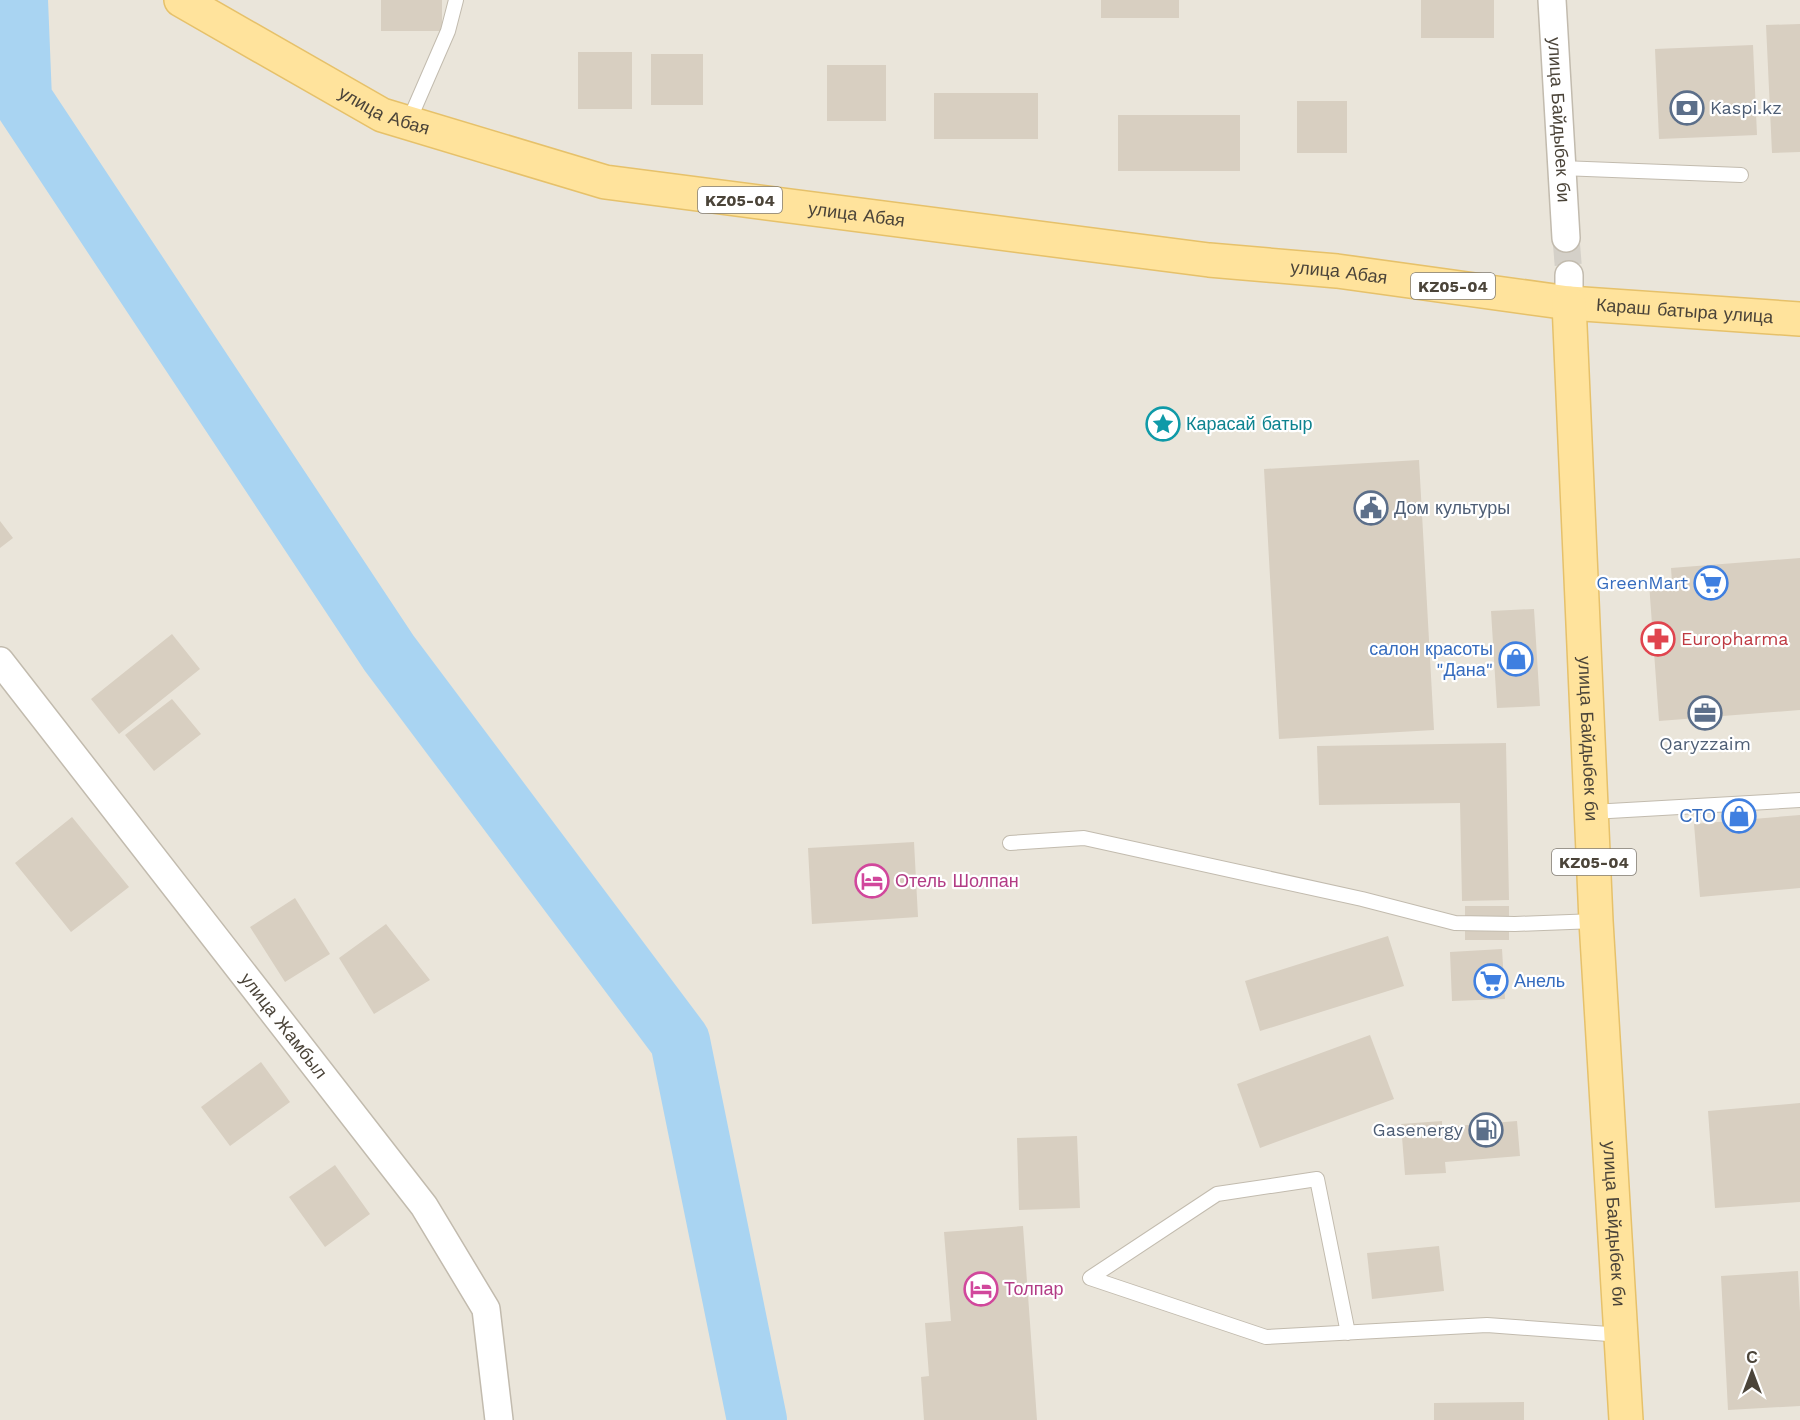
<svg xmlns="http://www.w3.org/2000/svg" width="1800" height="1420" viewBox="0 0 1800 1420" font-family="'Work Sans',sans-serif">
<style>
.residential{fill:#eae5da}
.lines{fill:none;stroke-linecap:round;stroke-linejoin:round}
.river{stroke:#a9d4f2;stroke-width:60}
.building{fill:#d8cfc1}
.street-tunnel{stroke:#d4d0c8;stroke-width:27;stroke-dasharray:27 14;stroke-linecap:butt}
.lane-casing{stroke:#c2bbae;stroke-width:16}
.street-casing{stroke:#c2bbae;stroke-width:30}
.primary-casing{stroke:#e6c16a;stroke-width:36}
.lane{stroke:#fff;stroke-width:14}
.street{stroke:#fff;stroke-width:27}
.primary{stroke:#ffe39c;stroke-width:33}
.labels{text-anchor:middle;stroke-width:4.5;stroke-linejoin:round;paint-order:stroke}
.shield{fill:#fff;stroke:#817c74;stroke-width:1.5}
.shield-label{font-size:16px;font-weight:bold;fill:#4b4439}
.service-label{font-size:18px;fill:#4e5e75;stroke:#fff;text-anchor:start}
.street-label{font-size:18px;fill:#4b4439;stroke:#fff}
.culture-label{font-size:18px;fill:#0d838f;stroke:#fff;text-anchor:start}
.shop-label{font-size:18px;fill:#366cbe;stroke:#fff;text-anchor:end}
.health-label{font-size:18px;fill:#be3a42;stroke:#fff;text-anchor:start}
.hotel-label{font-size:18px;fill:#b23c85;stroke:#fff;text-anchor:start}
</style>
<rect width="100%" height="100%" fill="#f6f3ec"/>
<path class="residential" d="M 0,0 L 1800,0 L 1800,1420 L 0,1420 Z"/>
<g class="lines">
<path class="river" d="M 18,0 L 22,99 L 389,653 L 680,1041 L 757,1420"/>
</g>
<path class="building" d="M 381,0 L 442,0 L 442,31 L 381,31 Z
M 1101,0 L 1179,0 L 1179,18 L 1101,18 Z
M 1421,0 L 1494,0 L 1494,38 L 1421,38 Z
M 1800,24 L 1800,152 L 1772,153 L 1766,25 Z
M 1753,45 L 1757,135 L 1659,139 L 1655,49 Z
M 578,52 L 632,52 L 632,109 L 578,109 Z
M 651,54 L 703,54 L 703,105 L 651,105 Z
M 827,65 L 886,65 L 886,121 L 827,121 Z
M 934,93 L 1038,93 L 1038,139 L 934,139 Z
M 1297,101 L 1347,101 L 1347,153 L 1297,153 Z
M 1118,115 L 1240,115 L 1240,171 L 1118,171 Z
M 1419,460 L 1434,730 L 1279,739 L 1264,469 Z
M 0,521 L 13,538 L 0,548 Z
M 1800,558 L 1800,710 L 1659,721 L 1649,583 L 1672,583 L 1671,568 Z
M 1534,609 L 1540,706 L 1497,708 L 1491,611 Z
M 172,634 L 200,669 L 119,734 L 91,699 Z
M 172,699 L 201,734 L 154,771 L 125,735 Z
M 1506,743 L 1509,900 L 1462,901 L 1460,803 L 1319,805 L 1317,746 Z
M 1800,815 L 1800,888 L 1700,897 L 1694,824 Z
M 72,817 L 129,887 L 71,932 L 15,863 Z
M 914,842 L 918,917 L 812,924 L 808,848 Z
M 295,898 L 330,954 L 285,982 L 250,927 Z
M 1465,906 L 1509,906 L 1509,940 L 1465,940 Z
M 386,924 L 430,980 L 374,1014 L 339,958 Z
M 1388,936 L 1404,986 L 1260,1031 L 1245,981 Z
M 1502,949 L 1505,999 L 1452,1001 L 1450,952 Z
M 1370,1035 L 1394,1099 L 1260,1148 L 1237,1084 Z
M 261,1062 L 290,1102 L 230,1146 L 201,1107 Z
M 1800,1103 L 1800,1202 L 1715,1208 L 1708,1111 Z
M 1442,1121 L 1442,1127 L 1517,1121 L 1520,1156 L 1445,1162 L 1446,1173 L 1405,1175 L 1401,1124 Z
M 1077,1136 L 1080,1208 L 1019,1210 L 1017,1138 Z
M 335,1165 L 370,1214 L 325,1247 L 289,1197 Z
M 1023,1226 L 1037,1420 L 924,1420 L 921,1377 L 929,1376 L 925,1323 L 951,1321 L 944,1232 Z
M 1439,1246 L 1444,1291 L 1372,1299 L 1367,1253 Z
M 1798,1271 L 1800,1312 L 1800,1406 L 1728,1410 L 1721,1276 Z
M 1524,1402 L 1524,1420 L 1434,1420 L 1434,1403 Z"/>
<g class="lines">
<path class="street-tunnel" d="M 1566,238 L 1569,275"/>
<g class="lane-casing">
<path id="lane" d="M 408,123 L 448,31 L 456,0
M 1561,168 L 1741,175
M 1592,812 L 1800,800
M 1010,843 L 1084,838 L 1362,899 L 1455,923 L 1515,924 L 1596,921
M 1348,1333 L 1317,1179 L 1217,1194 L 1090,1278 L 1266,1337 L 1487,1325 L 1622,1335"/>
</g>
<g class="street-casing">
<g id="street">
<path id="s1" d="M 1552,0 L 1566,238"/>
<path d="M 1569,275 L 1569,303"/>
<path id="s2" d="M 0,661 L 424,1206 L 486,1309 L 499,1420"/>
</g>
</g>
<g class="primary-casing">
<g id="primary">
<path id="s3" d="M 181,0 L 382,115 L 605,182 L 1209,260 L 1337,271 L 1569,303 L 1800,319"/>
<path id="s4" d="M 1569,303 L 1596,921 L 1626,1420"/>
</g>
</g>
<use href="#lane" class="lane"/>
<use href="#street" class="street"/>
<use href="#primary" class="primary"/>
</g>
<defs>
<g id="bank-ring" transform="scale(1.725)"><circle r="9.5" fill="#fff" stroke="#5c6f8a" stroke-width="1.5"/><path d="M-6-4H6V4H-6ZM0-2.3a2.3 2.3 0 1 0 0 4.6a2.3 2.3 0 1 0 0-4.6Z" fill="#5c6f8a"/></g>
<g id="sight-ring" transform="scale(1.725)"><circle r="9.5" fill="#fff" stroke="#0f9aa8" stroke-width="1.5"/><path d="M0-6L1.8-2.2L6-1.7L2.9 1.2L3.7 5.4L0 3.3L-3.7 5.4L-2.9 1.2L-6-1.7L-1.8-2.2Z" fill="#0f9aa8"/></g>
<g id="civic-ring" transform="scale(1.725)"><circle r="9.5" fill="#fff" stroke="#5c6f8a" stroke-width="1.5"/><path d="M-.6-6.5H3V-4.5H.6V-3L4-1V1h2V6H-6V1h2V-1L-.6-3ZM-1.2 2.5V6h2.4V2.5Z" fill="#5c6f8a"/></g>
<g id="supermarket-ring" transform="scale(1.725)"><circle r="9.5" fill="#fff" stroke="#3f7fe0" stroke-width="1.5"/><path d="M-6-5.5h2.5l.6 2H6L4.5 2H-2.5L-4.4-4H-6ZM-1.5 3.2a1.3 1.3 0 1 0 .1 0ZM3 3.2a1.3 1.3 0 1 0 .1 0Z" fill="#3f7fe0"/></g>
<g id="pharmacy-ring" transform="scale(1.725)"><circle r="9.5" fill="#fff" stroke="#e0444e" stroke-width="1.5"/><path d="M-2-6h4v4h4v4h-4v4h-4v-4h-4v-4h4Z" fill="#e0444e"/></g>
<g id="shop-ring" transform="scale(1.725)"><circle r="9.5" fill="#fff" stroke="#3f7fe0" stroke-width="1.5"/><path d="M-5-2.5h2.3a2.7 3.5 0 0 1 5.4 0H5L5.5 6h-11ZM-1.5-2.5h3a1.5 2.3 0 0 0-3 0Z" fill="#3f7fe0"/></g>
<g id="office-ring" transform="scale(1.725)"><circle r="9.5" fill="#fff" stroke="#5c6f8a" stroke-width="1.5"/><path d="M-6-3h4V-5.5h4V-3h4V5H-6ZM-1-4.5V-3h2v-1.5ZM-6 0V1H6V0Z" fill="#5c6f8a"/></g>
<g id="hotel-ring" transform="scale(1.725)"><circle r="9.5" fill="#fff" stroke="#d1479c" stroke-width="1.5"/><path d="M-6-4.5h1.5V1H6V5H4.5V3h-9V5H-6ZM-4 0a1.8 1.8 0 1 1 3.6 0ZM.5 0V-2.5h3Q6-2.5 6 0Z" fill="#d1479c"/></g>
<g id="fuel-ring" transform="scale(1.725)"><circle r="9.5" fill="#fff" stroke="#5c6f8a" stroke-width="1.5"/><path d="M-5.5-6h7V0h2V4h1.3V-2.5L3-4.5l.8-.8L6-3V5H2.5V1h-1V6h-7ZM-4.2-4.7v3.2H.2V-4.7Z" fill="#5c6f8a"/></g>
</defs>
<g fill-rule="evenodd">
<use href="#bank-ring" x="1687" y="108"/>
<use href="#sight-ring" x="1163" y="424"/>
<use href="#civic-ring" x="1371" y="508"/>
<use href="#supermarket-ring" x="1711" y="583"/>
<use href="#pharmacy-ring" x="1658" y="639"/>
<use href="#shop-ring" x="1516" y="659"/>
<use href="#office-ring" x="1705" y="713"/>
<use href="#shop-ring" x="1739" y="816"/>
<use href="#hotel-ring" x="872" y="881"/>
<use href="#supermarket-ring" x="1491" y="981"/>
<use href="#fuel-ring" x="1486" y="1130"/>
<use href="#hotel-ring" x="981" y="1289"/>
</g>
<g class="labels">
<g class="shield">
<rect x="698" y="187" width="84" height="26" rx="4.5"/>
<rect x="1411" y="273" width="84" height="26" rx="4.5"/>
<rect x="1552" y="849" width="84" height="26" rx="4.5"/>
</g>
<g class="shield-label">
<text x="740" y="206">KZ05-04</text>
<text x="1453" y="292">KZ05-04</text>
<text x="1594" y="868">KZ05-04</text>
</g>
<g class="service-label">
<text x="1710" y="114">Kaspi.kz</text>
<text x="1394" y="514">Дом культуры</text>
<text x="1705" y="750" text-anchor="middle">Qaryzzaim</text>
<text x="1463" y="1136" text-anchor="end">Gasenergy</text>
</g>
<g class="street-label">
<text dy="6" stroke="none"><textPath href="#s3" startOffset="232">улица Абая</textPath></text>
<text dy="6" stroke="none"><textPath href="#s1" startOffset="120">улица Байдыбек би</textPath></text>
<text dy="6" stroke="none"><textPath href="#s3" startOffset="718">улица Абая</textPath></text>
<text dy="6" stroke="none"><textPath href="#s3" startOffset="1204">улица Абая</textPath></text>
<text dy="6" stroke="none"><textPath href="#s3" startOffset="1552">Караш батыра улица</textPath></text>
<text dy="6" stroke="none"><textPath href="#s4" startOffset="436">улица Байдыбек би</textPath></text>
<text dy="6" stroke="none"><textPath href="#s2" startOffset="462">улица Жамбыл</textPath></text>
<text dy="6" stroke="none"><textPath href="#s4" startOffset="922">улица Байдыбек би</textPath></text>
</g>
<g class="culture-label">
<text x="1186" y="430">Карасай батыр</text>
</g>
<g class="shop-label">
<text x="1688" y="589">GreenMart</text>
<text x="1493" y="655">салон красоты<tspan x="1493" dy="21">"Дана"</tspan></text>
<text x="1716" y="822">СТО</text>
<text x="1514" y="987" text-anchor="start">Анель</text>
</g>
<g class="health-label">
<text x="1681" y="645">Europharma</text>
</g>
<g class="hotel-label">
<text x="895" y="887">Отель Шолпан</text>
<text x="1004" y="1295">Толпар</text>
</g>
</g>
<g transform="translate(1752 1372)" stroke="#ffffff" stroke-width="4.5" paint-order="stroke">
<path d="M0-4.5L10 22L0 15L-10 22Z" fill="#4b4439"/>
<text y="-9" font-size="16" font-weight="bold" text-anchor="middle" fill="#4b4439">С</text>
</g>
</svg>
